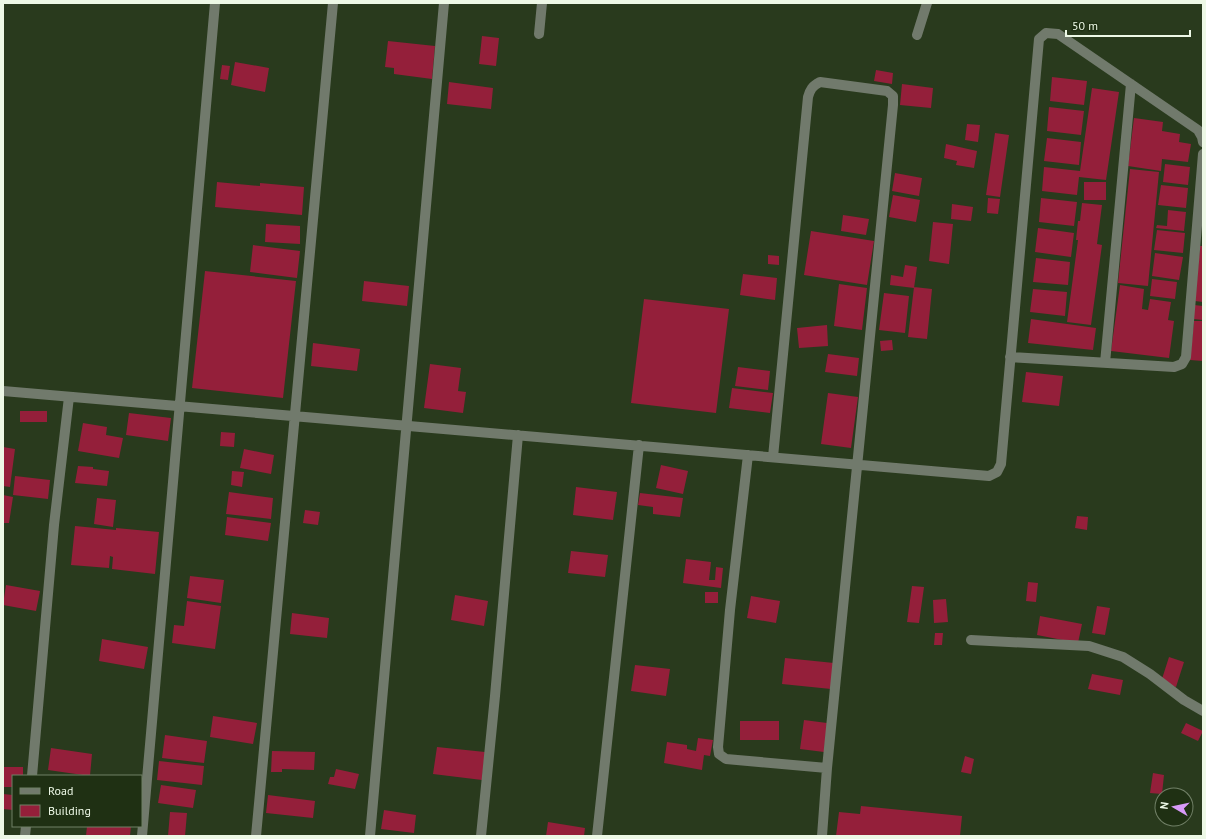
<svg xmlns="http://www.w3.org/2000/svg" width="1206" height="839" viewBox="0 0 1206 839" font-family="'PT Sans',sans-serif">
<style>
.building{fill:#941f3a}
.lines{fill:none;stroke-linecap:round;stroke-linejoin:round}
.minor{stroke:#717a6c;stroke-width:10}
</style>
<rect width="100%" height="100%" fill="#293a1d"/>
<path class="building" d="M 482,36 L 499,38 L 496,66 L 479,64 Z
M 388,41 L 435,46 L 432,79 L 394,74 L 394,68 L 385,67 Z
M 235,62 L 269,68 L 265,92 L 231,85 Z
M 222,65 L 230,66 L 228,80 L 220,79 Z
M 876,70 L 893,73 L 892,84 L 874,81 Z
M 1052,77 L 1087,81 L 1084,105 L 1050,101 Z
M 449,82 L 493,88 L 491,109 L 447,104 Z
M 902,84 L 933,88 L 931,108 L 900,105 Z
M 1092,88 L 1119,92 L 1106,180 L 1079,177 L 1077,195 L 1042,191 L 1044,167 L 1080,171 Z
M 1049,107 L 1084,111 L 1081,135 L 1047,131 Z
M 1134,118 L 1163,122 L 1162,131 L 1180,134 L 1179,142 L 1191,144 L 1188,162 L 1162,159 L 1161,171 L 1128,166 Z
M 967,124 L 980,125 L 978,142 L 965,140 Z
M 995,133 L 1009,135 L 1000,197 L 986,195 Z
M 1047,138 L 1081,142 L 1079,165 L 1044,161 Z
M 946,144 L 977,151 L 974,168 L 956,165 L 957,161 L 944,158 Z
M 1165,164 L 1190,167 L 1188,185 L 1163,182 Z
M 1130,169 L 1159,172 L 1148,286 L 1118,283 Z
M 895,173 L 922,178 L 919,196 L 892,191 Z
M 217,182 L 260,186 L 260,183 L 304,187 L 302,215 L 215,207 Z
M 1084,182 L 1106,182 L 1106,200 L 1084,200 Z
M 1161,185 L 1188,188 L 1186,208 L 1158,205 Z
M 893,195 L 920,200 L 916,222 L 889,217 Z
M 988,198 L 1000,199 L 998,214 L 987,213 Z
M 1041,198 L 1077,202 L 1074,226 L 1039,222 Z
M 1082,203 L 1102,205 L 1097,244 L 1102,245 L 1091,325 L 1067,322 L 1078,240 L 1076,240 L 1078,221 L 1080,221 Z
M 952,204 L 973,207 L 971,221 L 951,219 Z
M 1168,210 L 1186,212 L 1184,231 L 1156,228 L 1157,225 L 1167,226 Z
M 843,215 L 869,219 L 866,235 L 841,231 Z
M 933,222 L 953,224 L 949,264 L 929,261 Z
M 266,224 L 300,226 L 300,244 L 265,242 Z
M 1038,228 L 1074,233 L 1071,257 L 1035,252 Z
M 1157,230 L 1185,233 L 1183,253 L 1154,250 Z
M 811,231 L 874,241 L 867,285 L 804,275 Z
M 253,245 L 300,251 L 297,278 L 250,272 Z
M 1200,246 L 1203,246 L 1203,302 L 1195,301 Z
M 1155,253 L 1183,257 L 1179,280 L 1152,276 Z
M 768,255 L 779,256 L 779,265 L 768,264 Z
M 1036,258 L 1070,262 L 1068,285 L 1033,282 Z
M 905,265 L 917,267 L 914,288 L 890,285 L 891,275 L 903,277 Z
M 205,271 L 296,281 L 283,398 L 192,388 Z
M 743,274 L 777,278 L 775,300 L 740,295 Z
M 1152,279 L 1177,282 L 1175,299 L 1150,296 Z
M 364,281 L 409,286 L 407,306 L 362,301 Z
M 839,284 L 867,288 L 862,330 L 834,326 Z
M 1120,285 L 1144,289 L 1142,309 L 1148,310 L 1150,299 L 1171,302 L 1168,320 L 1174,321 L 1169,358 L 1111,351 Z
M 914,287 L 932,289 L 927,339 L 908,337 Z
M 1033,289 L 1067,292 L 1065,316 L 1030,312 Z
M 884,293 L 909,296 L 905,333 L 879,330 Z
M 644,299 L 729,309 L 716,413 L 631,403 Z
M 1194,305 L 1203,306 L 1203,320 L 1193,319 Z
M 1031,319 L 1096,328 L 1093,350 L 1028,343 Z
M 1194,321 L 1203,321 L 1203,361 L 1190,360 Z
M 827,325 L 828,346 L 799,348 L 797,328 Z
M 892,340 L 893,350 L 881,351 L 880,341 Z
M 313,343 L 360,349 L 357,371 L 311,366 Z
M 828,354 L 859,358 L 857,376 L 825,372 Z
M 430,364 L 461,368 L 458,391 L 466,392 L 463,413 L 424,408 Z
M 738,367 L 770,371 L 768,390 L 735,386 Z
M 1026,372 L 1063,376 L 1059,406 L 1022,402 Z
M 732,388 L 773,393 L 770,413 L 729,408 Z
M 828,393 L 858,397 L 851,448 L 821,444 Z
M 20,411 L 47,411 L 47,422 L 20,422 Z
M 129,413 L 171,418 L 168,441 L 126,435 Z
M 83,423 L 107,427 L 106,435 L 123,438 L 119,458 L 78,451 Z
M 221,432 L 235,433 L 234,447 L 220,446 Z
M 3,447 L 15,449 L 10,487 L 3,486 Z
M 244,449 L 274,455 L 271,474 L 240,468 Z
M 661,465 L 688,471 L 683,494 L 656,488 Z
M 78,466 L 93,467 L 93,469 L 109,471 L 107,486 L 75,483 Z
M 232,471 L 244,472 L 242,487 L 231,485 Z
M 15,476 L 50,480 L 48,499 L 13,495 Z
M 576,487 L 617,492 L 613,520 L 573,515 Z
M 229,492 L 273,498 L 271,519 L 226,514 Z
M 640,493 L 683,498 L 680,517 L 653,514 L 653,507 L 638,505 Z
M 3,495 L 13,497 L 9,523 L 3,523 Z
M 97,498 L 116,500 L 113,527 L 94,524 Z
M 305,510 L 320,512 L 318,525 L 303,523 Z
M 1077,516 L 1088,517 L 1087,530 L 1075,528 Z
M 227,517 L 271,523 L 268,541 L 225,535 Z
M 75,526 L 116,530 L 116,528 L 159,532 L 155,574 L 112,569 L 113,557 L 110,556 L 109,568 L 71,565 Z
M 571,551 L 608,555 L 605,577 L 568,573 Z
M 686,559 L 711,562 L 709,580 L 715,580 L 716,567 L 723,568 L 721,588 L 683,583 Z
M 190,576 L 224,580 L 221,603 L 187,598 Z
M 1028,582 L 1038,583 L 1036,602 L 1026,601 Z
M 6,585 L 40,591 L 36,611 L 3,605 Z
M 912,586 L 924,587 L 919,623 L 907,622 Z
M 705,592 L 718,592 L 718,603 L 705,603 Z
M 455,595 L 488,601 L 484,626 L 451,620 Z
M 751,596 L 780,601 L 776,623 L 747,618 Z
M 946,599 L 948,622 L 934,623 L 933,600 Z
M 187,601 L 221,606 L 215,649 L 172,643 L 174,625 L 184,626 Z
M 1097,606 L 1110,608 L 1105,635 L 1092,633 Z
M 292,613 L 329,618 L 327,638 L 290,634 Z
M 1040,616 L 1082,624 L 1078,643 L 1037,635 Z
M 935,633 L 943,633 L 942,645 L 934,645 Z
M 102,639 L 148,647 L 144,669 L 99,661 Z
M 1169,657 L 1184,662 L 1176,687 L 1161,682 Z
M 785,658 L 834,663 L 831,689 L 782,684 Z
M 635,665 L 670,669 L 666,696 L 631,691 Z
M 1092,674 L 1123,680 L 1120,695 L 1088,689 Z
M 213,716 L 257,723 L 253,744 L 210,737 Z
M 804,720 L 827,723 L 824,752 L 800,749 Z
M 740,721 L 779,721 L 779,740 L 740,740 Z
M 1186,723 L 1203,731 L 1198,741 L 1181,733 Z
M 165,735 L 207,741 L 204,763 L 162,758 Z
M 698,738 L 713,740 L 710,756 L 704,755 L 702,770 L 664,763 L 667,742 L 687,745 L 687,749 L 696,751 Z
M 437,747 L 485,752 L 482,780 L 433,774 Z
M 51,748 L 92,754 L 90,776 L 48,770 Z
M 272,751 L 315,752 L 314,770 L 282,769 L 282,772 L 271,772 Z
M 965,756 L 974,759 L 971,774 L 961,772 Z
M 159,761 L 204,766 L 202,785 L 157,780 Z
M 3,767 L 23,767 L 23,776 L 13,776 L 13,787 L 3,787 Z
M 336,769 L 359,774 L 355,789 L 328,784 L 330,777 L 334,777 Z
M 1153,773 L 1164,775 L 1162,794 L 1150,793 Z
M 161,785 L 196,790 L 193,808 L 158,803 Z
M 3,794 L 13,795 L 13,810 L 3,809 Z
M 268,795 L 315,801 L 313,818 L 266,813 Z
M 861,806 L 962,816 L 960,836 L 836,836 L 839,812 L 860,814 Z
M 384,810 L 416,815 L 414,833 L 381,829 Z
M 170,812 L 187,813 L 185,836 L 168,836 Z
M 548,822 L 585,828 L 584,836 L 546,836 Z
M 87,826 L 131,826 L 130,836 L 86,836 Z"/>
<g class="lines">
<path class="minor" d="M 539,34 L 542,3
M 917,35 L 927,3
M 1010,357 L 1174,367 L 1182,364 L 1186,357 L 1203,154
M 1105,363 L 1131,84
M 3,391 L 989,476 L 997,472 L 1001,464 L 1039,39 L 1046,33 L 1058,34 L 1198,130 L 1202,137 L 1203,142
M 748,455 L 730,610 L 718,747 L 719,754 L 726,759 L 827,768
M 773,457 L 808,97 C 810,90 812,86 820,82 L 887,91 L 893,96 L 893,105 L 827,768 L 822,836
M 971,640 L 1089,646 L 1123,657 L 1150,674 L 1184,700 L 1203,711
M 32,776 L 54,525 L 69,397
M 25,836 L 26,826
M 142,836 L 215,3
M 256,836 L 333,3
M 370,836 L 444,3
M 481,836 L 495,696 L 518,435
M 597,836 L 639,445"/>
</g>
<rect width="1206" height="839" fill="none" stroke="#edf8e6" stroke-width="8"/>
<rect x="12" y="775" width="130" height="52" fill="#1f3013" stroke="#718067"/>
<rect x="20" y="788" width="20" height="6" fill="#717a6c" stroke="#718067"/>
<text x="48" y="795" font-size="12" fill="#edf8e6">Road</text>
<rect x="20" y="805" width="20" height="12" fill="#941f3a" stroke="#718067"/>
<text x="48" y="815" font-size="12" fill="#edf8e6">Building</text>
<g transform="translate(1174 807) rotate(279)"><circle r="19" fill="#1f3013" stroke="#718067"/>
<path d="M0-3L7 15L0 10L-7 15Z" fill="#d89af8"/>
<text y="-6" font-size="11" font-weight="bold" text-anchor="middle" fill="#edf8e6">N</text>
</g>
<path d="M1066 30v6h124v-6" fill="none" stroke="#edf8e6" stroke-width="2"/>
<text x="1072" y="30" font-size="12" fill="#edf8e6" stroke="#1f3013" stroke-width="3" paint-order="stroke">50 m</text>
</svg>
